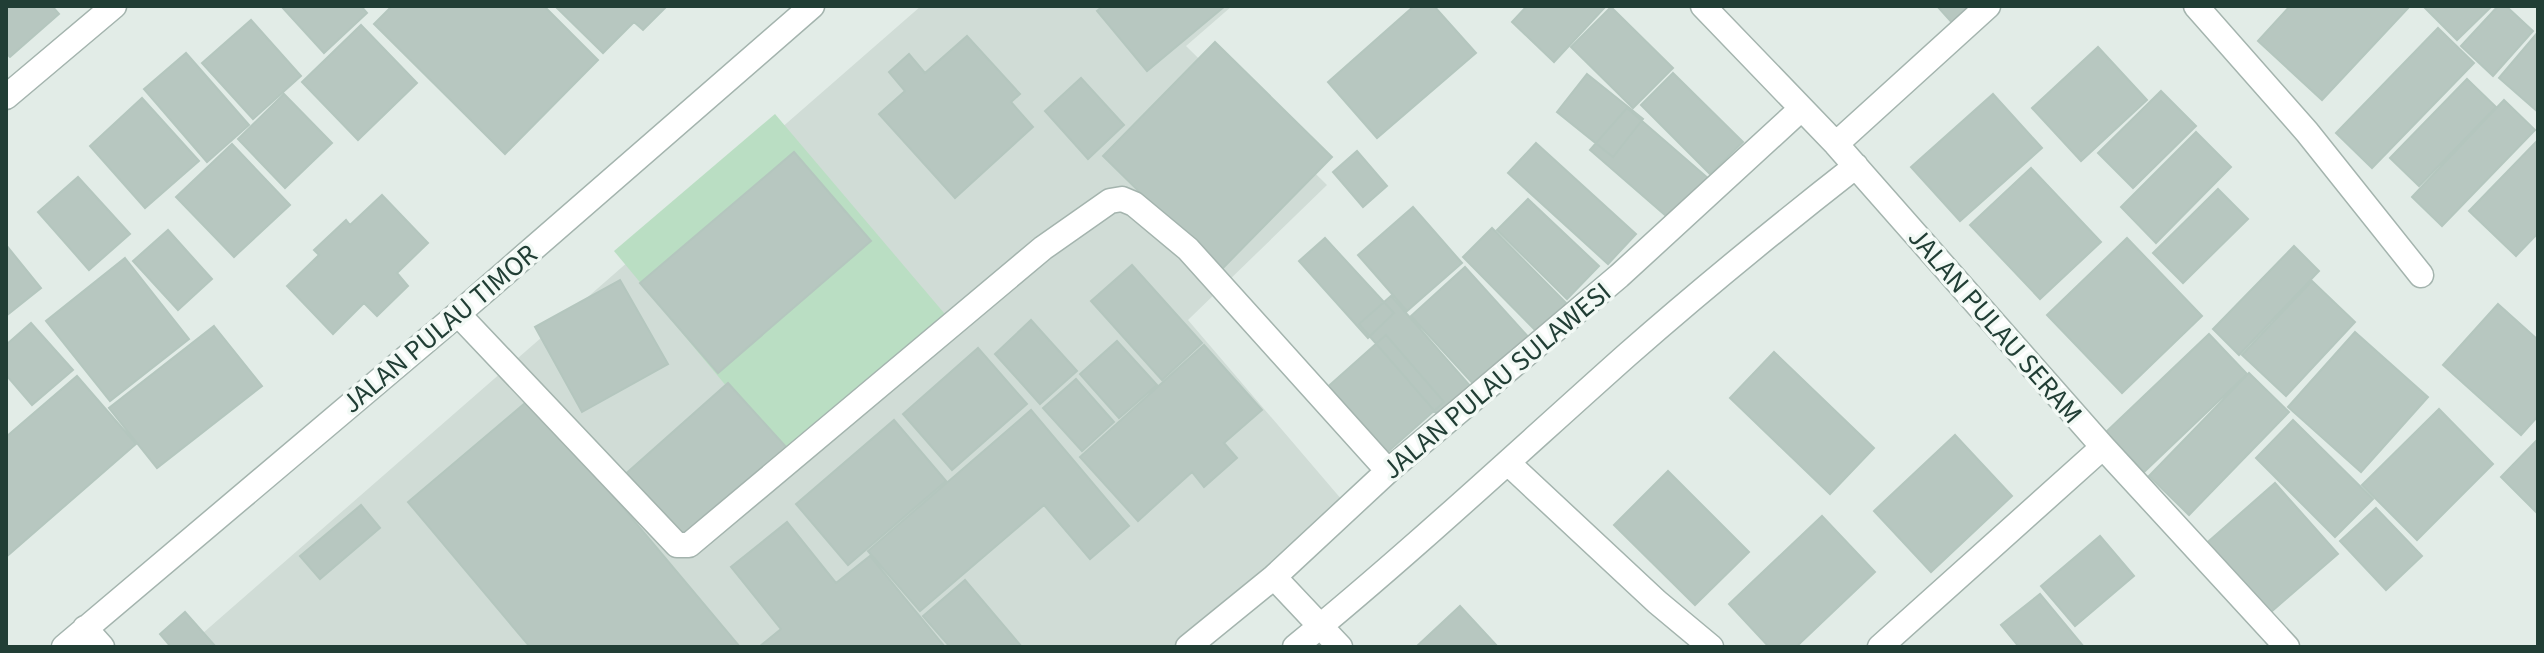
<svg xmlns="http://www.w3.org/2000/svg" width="2544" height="653" viewBox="0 0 2544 653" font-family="'Source Sans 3',sans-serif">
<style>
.built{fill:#d0dcd6}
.green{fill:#badec3}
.building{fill:#b7c7c0;stroke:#b4c6be;stroke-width:2}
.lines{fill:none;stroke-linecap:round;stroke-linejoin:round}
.street-casing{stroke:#a4b4ae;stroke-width:27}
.street{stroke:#fff;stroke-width:24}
.labels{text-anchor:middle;stroke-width:7;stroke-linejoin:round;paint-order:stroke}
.street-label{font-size:28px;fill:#213e35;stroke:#f2f9f5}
</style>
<rect width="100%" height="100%" fill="#e2ece7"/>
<path class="built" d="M 921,6 L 1232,6 L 1186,46 L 1327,185 L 1188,320 L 1348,507 L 1187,647 L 187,647 Z"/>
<path class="green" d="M 775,114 L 950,320 L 786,458 L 614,251 Z"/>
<path class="building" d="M 6,6 L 52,6 L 59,14 L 10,57 L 6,53 Z
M 281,6 L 361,6 L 367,13 L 324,53 Z
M 392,6 L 544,6 L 598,60 L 505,154 L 374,24 Z
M 555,6 L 667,6 L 643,30 L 634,22 L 603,53 Z
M 1103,6 L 1225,6 L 1147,71 L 1097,11 Z
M 1414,6 L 1434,6 L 1476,53 L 1377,138 L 1328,82 Z
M 1527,6 L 1606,6 L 1554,62 L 1512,22 Z
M 1937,6 L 1980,6 L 1956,27 Z
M 2290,6 L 2410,6 L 2322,100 L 2258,41 Z
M 2423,6 L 2492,6 L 2457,40 Z
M 2498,6 L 2506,6 L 2533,31 L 2493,76 L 2461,46 Z
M 1611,7 L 1673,68 L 1633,108 L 1571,47 Z
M 251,20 L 301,76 L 253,119 L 202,63 Z
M 361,25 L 417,83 L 358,140 L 302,82 Z
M 2438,28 L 2474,63 L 2372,168 L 2336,133 Z
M 2538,32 L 2538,112 L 2499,78 Z
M 967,36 L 1020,94 L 1011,102 L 1033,127 L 955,198 L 879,114 L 905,91 L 889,72 L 909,54 L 925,73 Z
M 1215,42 L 1332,157 L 1220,271 L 1103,156 Z
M 2098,47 L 2147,100 L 2081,161 L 2032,108 Z
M 186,53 L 249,125 L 207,162 L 144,89 Z
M 1673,73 L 1743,142 L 1710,174 L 1641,105 Z
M 1587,74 L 1643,119 L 1613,157 L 1557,112 Z
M 1081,78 L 1124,125 L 1088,159 L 1045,111 Z
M 2467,79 L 2496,107 L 2419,186 L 2390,158 Z
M 2161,91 L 2196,126 L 2133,188 L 2098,153 Z
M 284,94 L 332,143 L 285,188 L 238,139 Z
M 1993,94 L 2042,148 L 1960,221 L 1911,167 Z
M 142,98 L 199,161 L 145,208 L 90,146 Z
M 2504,100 L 2535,130 L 2442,226 L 2412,197 Z
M 1627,108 L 1709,179 L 1672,221 L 1590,150 Z
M 2196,132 L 2231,167 L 2156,243 L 2121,207 Z
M 2537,141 L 2538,233 L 2516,256 L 2469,211 Z
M 1536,143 L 1636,234 L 1608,264 L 1508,173 Z
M 232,144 L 290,205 L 234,257 L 176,197 Z
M 1357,151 L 1387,186 L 1363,207 L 1333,172 Z
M 794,152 L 871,241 L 718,373 L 640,283 Z
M 2031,168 L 2101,242 L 2040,299 L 1970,225 Z
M 78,177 L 130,234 L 89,270 L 38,212 Z
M 2218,189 L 2248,219 L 2183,283 L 2153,253 Z
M 382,195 L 428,243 L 397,273 L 408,286 L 377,316 L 364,303 L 333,334 L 287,286 L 319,255 L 314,250 L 346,220 L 350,225 Z
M 1528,199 L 1599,266 L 1567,299 L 1497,230 Z
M 1413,207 L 1462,263 L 1407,311 L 1358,255 Z
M 1492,228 L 1569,306 L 1540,335 L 1463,257 Z
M 168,230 L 212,279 L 178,310 L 133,261 Z
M 1325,238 L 1394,313 L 1368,338 L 1299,261 Z
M 2127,238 L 2202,316 L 2122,393 L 2047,315 Z
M 6,245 L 41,288 L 6,316 Z
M 2294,246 L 2319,271 L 2239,355 L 2213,329 Z
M 125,258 L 189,339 L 110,401 L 46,321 Z
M 1132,265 L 1202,343 L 1162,380 L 1091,301 Z
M 1465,267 L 1532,341 L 1478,389 L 1411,316 Z
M 620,280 L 668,364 L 582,412 L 535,327 Z
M 2312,281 L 2355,322 L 2286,396 L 2242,355 Z
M 1391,296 L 1471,387 L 1439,416 L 1359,324 Z
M 2498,304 L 2538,340 L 2538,416 L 2521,435 L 2443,365 Z
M 1031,320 L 1077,371 L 1040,404 L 995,354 Z
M 31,323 L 73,370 L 32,405 L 6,375 L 6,345 Z
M 214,326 L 262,386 L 157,468 L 109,408 Z
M 2355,332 L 2428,397 L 2361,472 L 2288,407 Z
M 2209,334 L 2247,374 L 2144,472 L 2106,432 Z
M 1386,335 L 1444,402 L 1382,457 L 1323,391 Z
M 1117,341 L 1157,385 L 1119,418 L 1080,374 Z
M 1204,345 L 1262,410 L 1224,443 L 1237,458 L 1204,487 L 1192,472 L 1138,521 L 1080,457 Z
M 978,348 L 1027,404 L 952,470 L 903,414 Z
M 1774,352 L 1874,448 L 1830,494 L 1730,398 Z
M 2249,373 L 2289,412 L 2189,515 L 2149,476 Z
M 77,376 L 136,444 L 6,557 L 6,437 Z
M 1076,379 L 1114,422 L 1082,451 L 1043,408 Z
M 728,383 L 786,447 L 679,541 L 622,477 Z
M 531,398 L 740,647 L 530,647 L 408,502 Z
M 2439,409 L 2493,464 L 2417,540 L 2362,485 Z
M 1031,410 L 1129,526 L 1090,559 L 1044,505 L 920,611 L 868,551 Z
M 894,420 L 946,481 L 848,565 L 796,504 Z
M 2293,420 L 2373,499 L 2335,537 L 2256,458 Z
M 1955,435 L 2012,496 L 1931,572 L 1874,511 Z
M 2538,439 L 2538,514 L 2501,477 Z
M 1668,471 L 1749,552 L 1695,605 L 1614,525 Z
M 2275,483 L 2338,554 L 2264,618 L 2202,547 Z
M 361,505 L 380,528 L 320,579 L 300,556 Z
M 2376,508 L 2422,556 L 2386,590 L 2340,541 Z
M 1822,516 L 1875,572 L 1796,647 L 1769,647 L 1729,604 Z
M 787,522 L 836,583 L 870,556 L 945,647 L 759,647 L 781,629 L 731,567 Z
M 2100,536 L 2134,576 L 2075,626 L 2041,586 Z
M 965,580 L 1022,647 L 950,647 L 923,616 Z
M 2040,594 L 2084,647 L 2019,647 L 2001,625 Z
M 1460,606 L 1498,647 L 1416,647 Z
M 185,612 L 216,647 L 171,647 L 160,634 Z"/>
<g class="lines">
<g class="street-casing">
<path id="street" d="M 1703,6 L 1836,144 L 2103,447 L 2287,647
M 2196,6 L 2307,132 L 2421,275
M 6,97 L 114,6
M 1836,144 L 1988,6
M 458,314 L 677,545 L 689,545 L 1043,248 L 1110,201 L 1122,199 L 1134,204 L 1188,249 L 1388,471
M 1509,464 L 1657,602 L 1711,647
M 1274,577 L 1340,647
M 85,628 L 102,647
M 64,647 L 458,314 L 812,6
M 1188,647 L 1274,577 L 1388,471 L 1619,276 L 1801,109
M 1295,647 C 1409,554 1517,453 1627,355 C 1701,290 1778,227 1856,166
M 1880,647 L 2103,447"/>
</g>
<use href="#street" class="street"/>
</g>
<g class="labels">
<g class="street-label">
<text transform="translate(1996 325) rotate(49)" y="10">JALAN PULAU SERAM</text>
<text transform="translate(439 328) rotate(-40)" y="10">JALAN PULAU TIMOR</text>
<text transform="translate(1496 380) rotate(-40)" y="10">JALAN PULAU SULAWESI</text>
</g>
</g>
<rect width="2544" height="653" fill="none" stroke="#213e35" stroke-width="16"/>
</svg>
